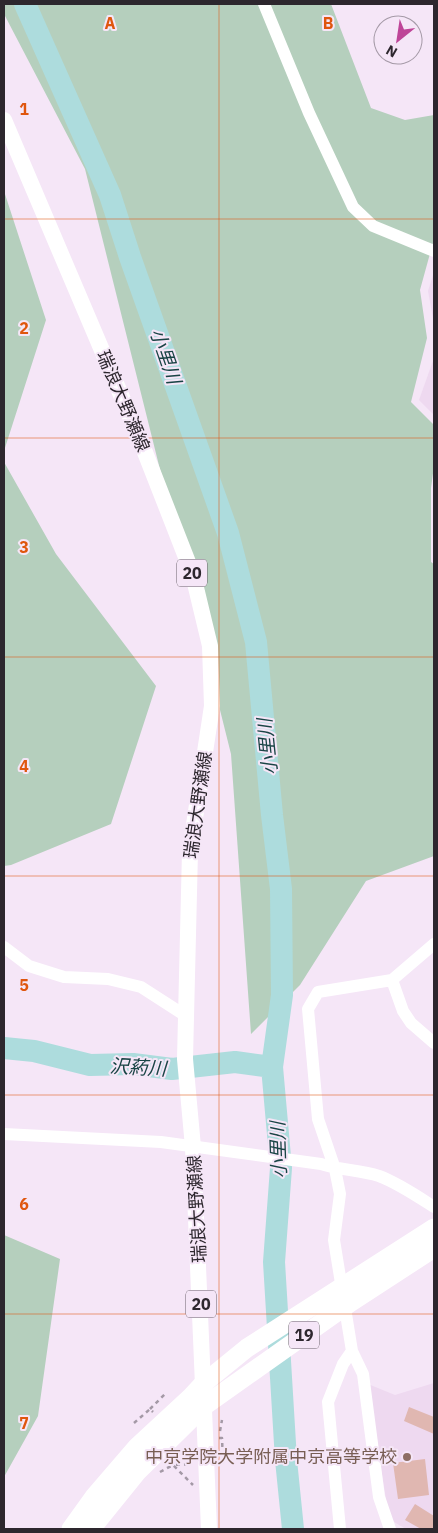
<svg xmlns="http://www.w3.org/2000/svg" width="438" height="1533" viewBox="0 0 438 1533" font-family="'IBM Plex Sans','Noto Sans JP',sans-serif">
<style>
.built{fill:#eed9f0}
.green{fill:#b5cfbd}
.lines{fill:none;stroke-linecap:round;stroke-linejoin:round}
.river{stroke:#addcdd;stroke-width:22}
.building{fill:#e0b7b1}
.path{stroke:#a499a6;stroke-width:2.5;stroke-dasharray:4 4;stroke-linecap:butt}
.minor{stroke:#fff;stroke-width:12}
.major{stroke:#fff;stroke-width:16}
.highway{stroke:#fff;stroke-width:19}
.grid{fill:none;stroke:#df560e;stroke-width:1;stroke-opacity:0.55}
.education-dot{fill:#8d6e63;stroke:#f5e6f7;stroke-width:2}
.labels{text-anchor:middle;stroke-width:4;stroke-linejoin:round;paint-order:stroke}
.shield{fill:#f5e6f7;stroke:#69606a;stroke-width:1}
.shield-label{font-size:16px;font-weight:bold;fill:#2d272e}
.street-label{font-size:18px;fill:#2d272e;stroke:#f5e6f7}
.education-label{font-size:18px;fill:#785e54;stroke:#f5e6f7;text-anchor:end}
.water-label{font-size:19px;font-style:italic;fill:#194445;stroke:#f5e6f7}
.grid-label{font-size:16px;text-anchor:middle;font-weight:bold;fill:#df560e;stroke:#f5e6f7;stroke-width:4;stroke-linejoin:round;paint-order:stroke}
</style>
<rect width="100%" height="100%" fill="#f5e6f7"/>
<path class="built" d="M 434,272 L 434,324 L 428,291 Z
M 434,358 L 434,415 L 419,400 Z
M 434,1383 L 434,1529 L 406,1529 L 389,1519 L 368,1384 L 395,1395 Z"/>
<path class="green" d="M 4,4 L 331,4 L 371,108 L 405,120 L 434,115 L 434,239 L 420,290 L 427,338 L 411,402 L 434,425 L 434,466 L 431,488 L 431,562 L 434,564 L 434,856 L 366,881 L 300,985 L 251,1034 L 231,754 L 85,169 L 4,14 Z
M 4,191 L 46,320 L 4,451 Z
M 4,462 L 56,554 L 156,686 L 111,824 L 11,865 L 4,866 Z
M 4,1235 L 60,1259 L 38,1416 L 4,1477 Z"/>
<g class="lines">
<path class="river" d="M 25,4 L 110,195 L 130,257 L 228,533 L 256,642 L 272,815 L 281,889 L 282,995 L 272,1067 L 281,1168 L 274,1262 L 286,1460 L 293,1529
M 4,1048 L 34,1051 L 90,1065 L 133,1064 L 172,1069 L 235,1062 L 272,1067"/>
</g>
<path class="building" d="M 409,1407 L 434,1417 L 434,1434 L 404,1421 Z
M 425,1459 L 429,1495 L 398,1499 L 393,1463 Z
M 415,1504 L 434,1516 L 434,1529 L 421,1529 L 405,1520 Z"/>
<g class="lines">
<path class="path" d="M 150,1409 L 166,1393
M 134,1423 L 150,1409 L 153,1412
M 220,1431 L 222,1420
M 219,1438 L 222,1438 L 223,1462 L 220,1462
M 169,1462 L 173,1465 L 192,1464
M 160,1472 L 173,1465 L 193,1485"/>
<path class="minor" d="M 264,4 L 309,113 L 353,207 L 373,226 L 434,251
M 4,947 L 29,966 L 64,977 L 108,979 L 141,987 L 186,1016
M 392,980 L 403,1011 L 411,1023 L 434,1043
M 4,1134 L 161,1142 L 321,1164 C 339,1170 360,1170 379,1176 C 398,1183 417,1196 434,1207
M 340,1529 L 328,1402 L 343,1364 L 352,1351
M 390,1529 L 379,1497 L 363,1374 L 352,1351 L 334,1240 L 340,1194 L 335,1169 L 318,1119 L 308,1009 L 318,992 L 392,980 L 434,944"/>
<path class="major" d="M 4,120 L 141,442 L 193,575 L 210,646 L 212,706 L 190,851 L 185,1059 L 193,1147 L 209,1529"/>
<path class="highway" d="M 71,1529 L 94,1497 L 137,1447 L 191,1397 L 204,1383 L 247,1348 L 434,1228
M 91,1529 L 137,1472 L 204,1406 L 351,1302 L 434,1248"/>
</g>
<path class="grid" d="M 219,4 L 219,1529M 4,219 L 434,219M 4,438 L 434,438M 4,657 L 434,657M 4,876 L 434,876M 4,1095 L 434,1095M 4,1314 L 434,1314"/>
<circle class="education-dot" cx="407" cy="1457" r="5"/>
<g class="labels">
<g class="shield">
<rect x="177" y="559.5" width="30" height="27" rx="4"/>
<rect x="186" y="1290.5" width="30" height="27" rx="4"/>
<rect x="289" y="1321.5" width="30" height="27" rx="4"/>
</g>
<g class="shield-label">
<text x="192" y="579">20</text>
<text x="201" y="1310">20</text>
<text x="304" y="1341">19</text>
</g>
<g class="street-label">
<text transform="translate(123 401) rotate(67)" y="6">瑞浪大野瀬線</text>
<text transform="translate(198 805) rotate(-82)" y="6">瑞浪大野瀬線</text>
<text transform="translate(197 1209) rotate(-93)" y="6">瑞浪大野瀬線</text>
</g>
<g class="education-label">
<text x="397" y="1463">中京学院大学附属中京高等学校</text>
</g>
<g class="water-label">
<text transform="translate(166 356) rotate(71)" y="7">小里川</text>
<text transform="translate(267 747) rotate(-96)" y="7">小里川</text>
<text transform="translate(138 1067) rotate(3)" y="7">沢葯川</text>
<text transform="translate(278 1150) rotate(-92)" y="7">小里川</text>
</g>
</g>
<g class="grid-label">
<text x="110" y="29">A</text>
<text x="328" y="29">B</text>
<text x="24" y="115">1</text>
<text x="24" y="334">2</text>
<text x="24" y="553">3</text>
<text x="24" y="772">4</text>
<text x="24" y="991">5</text>
<text x="24" y="1210">6</text>
<text x="24" y="1429">7</text>
</g>
<rect width="438" height="1533" fill="none" stroke="#2d272e" stroke-width="10"/>
<g transform="translate(398 40) rotate(210)"><circle r="24" fill="#f5e6f7" stroke="#a59aa7"/>
<path d="M0-4L9 19L0 12L-9 19Z" fill="#be4598"/>
<text y="-8" font-size="14" font-weight="bold" text-anchor="middle" fill="#2d272e">N</text>
</g>
</svg>
